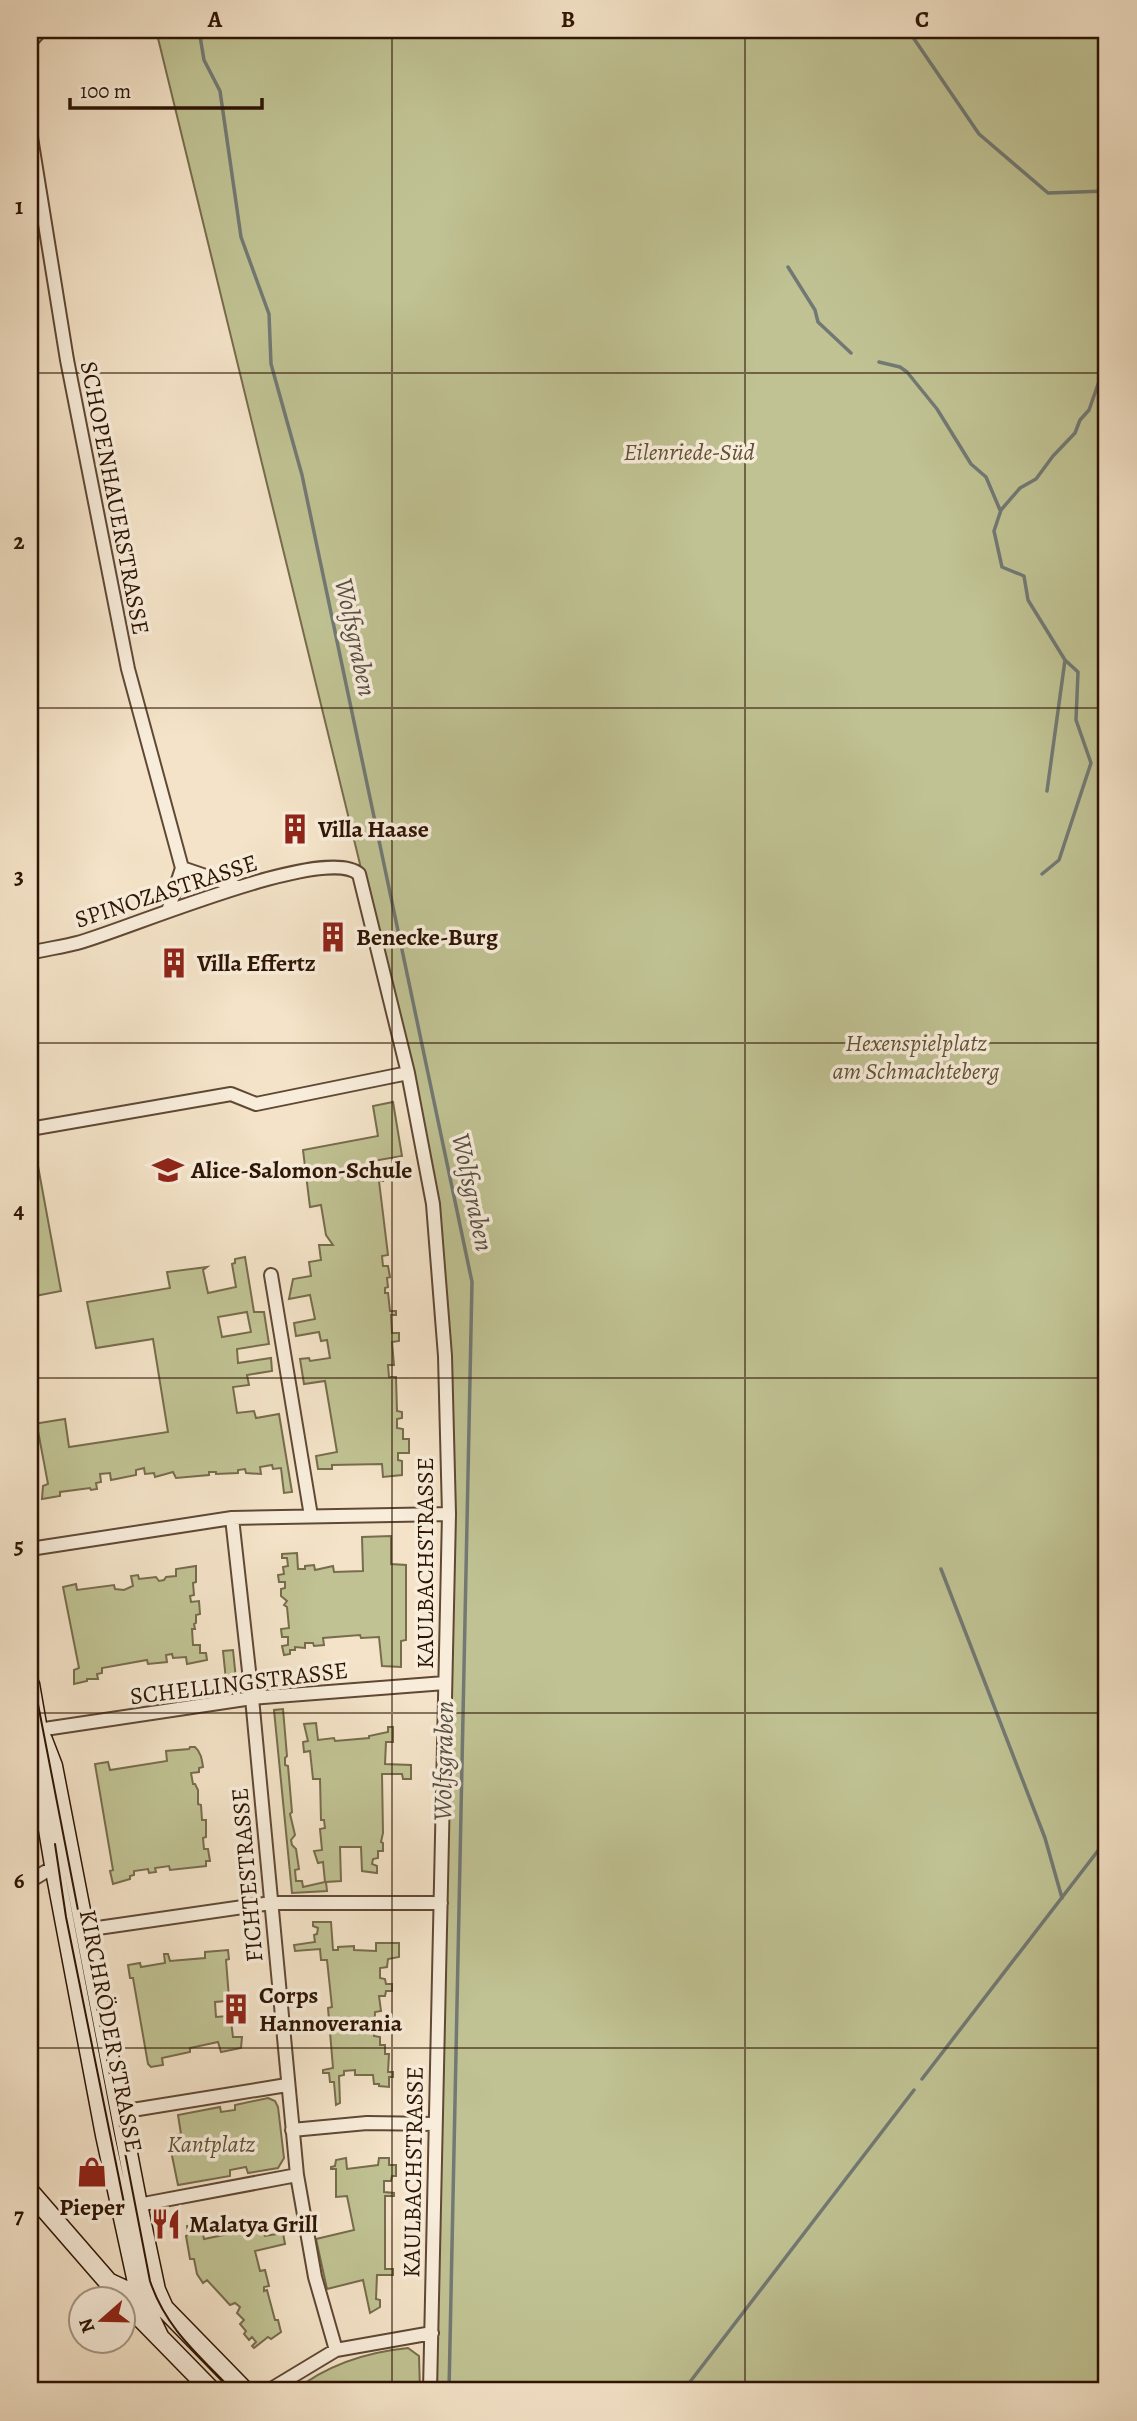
<svg xmlns="http://www.w3.org/2000/svg" width="1137" height="2421" viewBox="0 0 1137 2421" font-family="Alegreya,serif">
<style>
.green{fill:#c0c293;stroke:#776c4c;stroke-width:2;fill-rule:evenodd}
.lines{fill:none;stroke-linecap:round;stroke-linejoin:round}
.stream{stroke:#727974;stroke-width:3.5}
.street-casing{stroke:#604835;stroke-width:16}
.secondary-casing{stroke:#2e1504;stroke-width:21}
.street{stroke:#f8eddb;stroke-width:12}
.secondary{stroke:#f8eddb;stroke-width:18}
.tram{stroke:#2e1504;stroke-width:2}
.grid{fill:none;stroke:#2e1504;stroke-width:2;stroke-opacity:0.55}
.labels{text-anchor:middle;stroke-width:7;stroke-linejoin:round;paint-order:stroke}
.park-label{font-size:24px;font-style:italic;fill:#615236;stroke:#f8eddb}
.street-label{font-size:24px;fill:#2e1504;stroke:#f8eddb}
.poi-label{font-size:24px;font-weight:bold;fill:#2e1504;stroke:#f8eddb;text-anchor:start}
.water-label{font-size:26px;font-style:italic;fill:#564f45;stroke:#f8eddb}
.neatline{fill:none;stroke:#2e1504;stroke-width:2.5}
.grid-label{font-size:23px;text-anchor:middle;font-weight:bold;fill:#2e1504}
</style>
<rect width="100%" height="100%" fill="#f4e3c8"/>
<filter id="stains"><feTurbulence type="fractalNoise" baseFrequency=".00286" numOctaves="4"/><feColorMatrix values="0 0 0 0 .2 0 0 0 0 .09 0 0 0 0 .02 0 0 0 .5 -.17"/></filter>
<radialGradient id="worn" r=".72"><stop offset=".6" stop-color="#630" stop-opacity="0"/><stop offset="1" stop-color="#630" stop-opacity=".3"/></radialGradient>
<path class="green" d="M 156,30 L 1107,30 L 1107,2391 L 430,2391 L 449,1514 L 433,1204 L 408,1073 L 359,860 Z
M 393,1102 L 402,1156 L 373,1161 L 375,1177 L 382,1176 L 383,1181 L 379,1181 L 388,1255 L 382,1256 L 383,1266 L 388,1266 L 390,1277 L 387,1278 L 388,1287 L 385,1288 L 385,1293 L 388,1293 L 390,1311 L 396,1311 L 396,1315 L 391,1315 L 392,1333 L 399,1333 L 399,1341 L 392,1342 L 394,1365 L 388,1365 L 389,1377 L 396,1377 L 397,1411 L 402,1412 L 402,1418 L 397,1419 L 397,1428 L 403,1429 L 403,1439 L 409,1439 L 409,1453 L 398,1453 L 398,1460 L 402,1461 L 402,1475 L 383,1477 L 382,1464 L 332,1465 L 332,1469 L 318,1469 L 316,1456 L 337,1452 L 325,1381 L 304,1384 L 300,1359 L 309,1358 L 310,1361 L 330,1358 L 327,1340 L 321,1341 L 319,1332 L 296,1336 L 294,1323 L 315,1319 L 310,1295 L 289,1299 L 293,1279 L 311,1276 L 309,1262 L 321,1260 L 319,1245 L 333,1245 L 326,1235 L 321,1205 L 310,1207 L 303,1150 L 378,1136 L 373,1106 Z
M 33,1139 L 61,1291 L 30,1297 L 30,1140 Z
M 245,1257 L 254,1312 L 264,1312 L 269,1344 L 237,1349 L 238,1363 L 271,1358 L 272,1371 L 247,1375 L 249,1385 L 233,1387 L 237,1413 L 254,1411 L 256,1418 L 279,1414 L 292,1492 L 284,1493 L 281,1468 L 273,1469 L 272,1465 L 260,1467 L 261,1474 L 246,1473 L 245,1469 L 238,1470 L 238,1473 L 216,1474 L 216,1472 L 209,1472 L 209,1475 L 176,1478 L 173,1472 L 155,1477 L 154,1473 L 145,1474 L 144,1468 L 136,1470 L 136,1475 L 111,1480 L 110,1473 L 100,1474 L 101,1482 L 96,1483 L 97,1489 L 91,1490 L 90,1488 L 60,1492 L 60,1496 L 42,1499 L 43,1486 L 48,1484 L 38,1431 L 34,1431 L 33,1424 L 65,1419 L 69,1447 L 168,1432 L 153,1339 L 96,1348 L 87,1302 L 170,1288 L 167,1272 L 207,1267 L 203,1270 L 208,1293 L 236,1287 L 232,1264 L 235,1263 L 235,1259 ZM 247,1312 L 251,1332 L 222,1337 L 218,1317 Z
M 391,1536 L 391,1564 L 406,1565 L 406,1640 L 401,1641 L 401,1667 L 382,1666 L 379,1637 L 361,1638 L 360,1635 L 323,1638 L 324,1645 L 314,1646 L 313,1643 L 305,1643 L 305,1648 L 295,1647 L 295,1650 L 290,1650 L 290,1654 L 284,1655 L 282,1646 L 288,1645 L 288,1637 L 282,1637 L 281,1629 L 289,1628 L 287,1607 L 284,1605 L 287,1601 L 281,1596 L 281,1589 L 285,1588 L 285,1582 L 279,1582 L 278,1575 L 284,1574 L 283,1567 L 288,1566 L 287,1558 L 282,1558 L 282,1554 L 297,1553 L 298,1569 L 305,1569 L 305,1566 L 314,1565 L 315,1570 L 333,1566 L 334,1572 L 363,1571 L 362,1537 Z
M 196,1566 L 196,1582 L 193,1583 L 194,1595 L 190,1596 L 191,1602 L 199,1601 L 200,1614 L 196,1615 L 196,1623 L 194,1624 L 195,1629 L 192,1629 L 193,1645 L 200,1645 L 200,1653 L 206,1653 L 207,1660 L 187,1664 L 186,1657 L 173,1658 L 172,1654 L 166,1655 L 167,1662 L 148,1664 L 147,1660 L 102,1668 L 102,1673 L 97,1674 L 98,1679 L 87,1679 L 87,1681 L 74,1684 L 74,1670 L 79,1668 L 63,1587 L 76,1584 L 77,1590 L 114,1585 L 115,1589 L 124,1590 L 133,1586 L 131,1576 L 138,1575 L 139,1579 L 156,1577 L 159,1581 L 164,1580 L 166,1577 L 176,1576 L 176,1569 Z
M 233,1650 L 237,1689 L 224,1691 L 223,1681 L 226,1680 L 223,1651 Z
M 283,1709 L 287,1756 L 285,1758 L 285,1765 L 288,1766 L 292,1812 L 290,1814 L 295,1835 L 291,1840 L 292,1845 L 296,1849 L 299,1869 L 295,1870 L 296,1881 L 302,1881 L 303,1887 L 325,1882 L 323,1862 L 318,1863 L 314,1851 L 322,1850 L 320,1829 L 325,1828 L 324,1820 L 321,1820 L 320,1779 L 313,1779 L 310,1751 L 304,1752 L 303,1742 L 308,1741 L 304,1724 L 316,1723 L 318,1740 L 334,1738 L 335,1741 L 369,1738 L 369,1736 L 388,1732 L 388,1727 L 393,1727 L 393,1742 L 386,1742 L 385,1764 L 411,1765 L 411,1779 L 403,1779 L 402,1774 L 382,1774 L 383,1833 L 381,1842 L 383,1843 L 383,1851 L 378,1851 L 378,1858 L 373,1859 L 372,1864 L 377,1866 L 377,1873 L 362,1871 L 361,1847 L 340,1847 L 341,1881 L 326,1882 L 327,1891 L 292,1893 L 274,1710 Z
M 190,1747 L 195,1747 C 201,1752 202,1760 203,1767 L 199,1768 L 199,1772 L 191,1773 L 193,1784 L 195,1784 L 198,1790 L 198,1804 L 201,1805 L 202,1820 L 206,1820 L 206,1837 L 203,1838 L 204,1849 L 208,1849 L 210,1861 L 206,1861 L 206,1866 L 170,1870 L 169,1866 L 155,1868 L 156,1872 L 149,1873 L 148,1869 L 134,1871 L 134,1875 L 130,1876 L 130,1879 L 113,1884 L 110,1871 L 113,1870 L 95,1764 L 108,1762 L 110,1770 L 167,1761 L 166,1751 L 189,1749 Z
M 313,1922 L 331,1922 L 333,1950 L 338,1950 L 338,1947 L 354,1946 L 354,1950 L 376,1951 L 376,1943 L 399,1943 L 399,1957 L 388,1959 L 387,1967 L 380,1968 L 380,1978 L 385,1979 L 386,1984 L 392,1984 L 392,1991 L 386,1991 L 385,1996 L 379,1996 L 381,2011 L 375,2012 L 374,2036 L 380,2037 L 380,2045 L 385,2045 L 385,2054 L 389,2054 L 388,2072 L 393,2072 L 393,2077 L 389,2077 L 389,2087 L 379,2086 L 379,2084 L 374,2084 L 373,2075 L 355,2075 L 355,2070 L 344,2071 L 344,2075 L 339,2076 L 340,2103 L 336,2105 L 334,2082 L 330,2082 L 329,2073 L 323,2073 L 323,2070 L 333,2068 L 328,2008 L 332,2007 L 327,1960 L 321,1960 L 320,1949 L 295,1951 L 294,1945 L 315,1942 L 314,1935 L 317,1934 L 318,1928 L 313,1926 Z
M 228,1950 L 229,1959 L 226,1960 L 229,1998 L 226,1998 L 226,2001 L 215,2002 L 216,2017 L 228,2016 L 228,2021 L 231,2021 L 233,2037 L 242,2037 L 241,2048 L 221,2052 L 218,2042 L 190,2048 L 190,2052 L 162,2058 L 163,2065 L 151,2067 L 148,2064 L 133,1978 L 130,1978 L 128,1965 L 140,1963 L 141,1967 L 165,1963 L 164,1954 L 168,1954 L 170,1961 L 205,1958 L 205,1952 Z
M 268,2098 L 275,2101 L 278,2107 L 284,2158 L 278,2168 L 248,2173 L 246,2167 L 230,2170 L 230,2176 L 178,2185 L 168,2136 L 181,2134 L 178,2115 L 220,2107 L 221,2112 L 235,2110 L 235,2105 Z
M 346,2158 L 347,2169 L 378,2165 L 379,2158 L 389,2158 L 389,2165 L 396,2165 L 396,2176 L 392,2176 L 391,2181 L 384,2181 L 384,2192 L 394,2193 L 394,2196 L 385,2196 L 385,2269 L 393,2269 L 393,2275 L 377,2275 L 376,2299 L 380,2300 L 380,2307 L 370,2313 L 363,2280 L 327,2289 L 316,2239 L 354,2230 L 347,2196 L 336,2197 L 336,2169 L 331,2169 L 331,2167 L 335,2166 L 336,2160 Z
M 259,2219 L 265,2236 L 283,2233 L 285,2244 L 255,2251 L 260,2271 L 265,2270 L 269,2286 L 264,2287 L 264,2291 L 267,2290 L 275,2320 L 278,2320 L 281,2332 L 271,2339 L 268,2337 L 254,2348 L 252,2346 L 256,2342 L 252,2337 L 249,2340 L 244,2334 L 246,2331 L 240,2324 L 244,2320 L 237,2313 L 240,2307 L 235,2303 L 230,2305 L 207,2280 L 203,2283 L 197,2274 L 194,2259 L 190,2259 L 186,2236 L 188,2235 L 187,2226 L 197,2224 L 198,2230 L 202,2230 L 204,2239 L 257,2228 L 255,2220 Z
M 408,2348 L 419,2356 L 420,2391 L 294,2391 C 327,2365 367,2352 408,2348 Z"/>
<g class="lines">
<path class="stream" d="M 199,30 L 204,60 L 220,91 L 241,237 L 269,314 L 271,364 L 302,475 L 472,1282 L 449,2391
M 908,30 L 979,134 L 1048,193 L 1107,191
M 788,267 L 815,310 L 818,322 L 851,353
M 879,362 L 900,367 L 907,372 L 937,409 L 971,464 L 986,477 L 1000,510
M 1047,791 L 1065,660
M 1042,874 L 1059,860 L 1091,763 L 1076,720 L 1078,672 L 1065,660 L 1028,600 L 1024,576 L 1002,567 L 994,531 L 1001,510 L 1020,488 L 1036,479 L 1053,456 L 1075,433 L 1080,420 L 1089,410 L 1102,373 L 1107,369
M 941,1569 L 1045,1838 L 1062,1898
M 922,2079 L 1107,1839
M 683,2391 L 914,2090"/>
<g class="street-casing">
<path id="street" d="M 30,42 L 41,30
M 30,131 L 67,360 L 128,669 L 182,868 L 168,911
M 182,868 L 235,886
M 30,953 C 45,949 62,947 77,943 C 124,931 325,843 359,874 L 408,1073 L 433,1204 L 445,1356 L 449,1514 L 430,2391
M 30,1129 L 231,1094 L 256,1104 L 408,1073
M 271,1275 L 311,1516
M 232,1518 L 252,1698 L 297,2175 L 315,2277 L 336,2350
M 30,1549 L 232,1518 L 449,1514
M 38,1730 L 252,1698 L 445,1683
M 30,1881 L 45,1872 L 62,1870
M 84,1930 L 271,1903 L 441,1903
M 120,2112 L 287,2085
M 292,2130 L 367,2123 L 435,2124
M 138,2205 L 297,2175
M 268,2391 L 336,2350 L 432,2333"/>
</g>
<g class="secondary-casing">
<path id="secondary" d="M 30,1684 L 38,1730 L 38,1770 L 55,1871 L 105,2135 L 140,2296 L 159,2336
M 43,1740 L 53,1766 L 138,2205 L 156,2290 L 164,2308
M 30,2192 L 116,2291
M 108,2282 L 164,2308 L 245,2391
M 122,2299 L 212,2391"/>
</g>
<use href="#street" class="street"/>
<use href="#secondary" class="secondary"/>
<path class="tram" d="M 30,1663 L 150,2281 C 166,2329 199,2355 233,2391
M 55,1844 L 66,1917 L 125,2208"/>
</g>
<path class="grid" d="M 392,30 L 392,2391M 745,30 L 745,2391M 30,373 L 1107,373M 30,708 L 1107,708M 30,1043 L 1107,1043M 30,1378 L 1107,1378M 30,1713 L 1107,1713M 30,2048 L 1107,2048"/>
<defs>
<g id="building-bare" transform="scale(2.415)"><path d="M-4-6H4V6H1V3H-1V6H-4ZM-2.5-4.3h1.7v1.8h-1.7ZM.8-4.3h1.7v1.8H.8ZM-2.5-1h1.7V.8h-1.7ZM.8-1h1.7V.8H.8Z" fill="#8f2418" stroke="#f8eddb" stroke-width="2.5" paint-order="stroke"/></g>
<g id="university-bare" transform="scale(2.415)"><path d="M0-5L7-2L0 1L-7-2ZM-4 1L0 2.5L4 1V4Q0 6-4 4Z" fill="#8f2418" stroke="#f8eddb" stroke-width="2.5" paint-order="stroke"/></g>
<g id="shop-bare" transform="scale(2.415)"><path d="M-5-2.5h2.3a2.7 3.5 0 0 1 5.4 0H5L5.5 6h-11ZM-1.5-2.5h3a1.5 2.3 0 0 0-3 0Z" fill="#8f2418" stroke="#f8eddb" stroke-width="2.5" paint-order="stroke"/></g>
<g id="restaurant-bare" transform="scale(2.415)"><path d="M-5-6h1v4h1v-4h1v4h1v-4h1v5L-1.5 .5V6h-2V.5L-5-1ZM5-6V6H3V1.5H1.5Q1.5-4 5-6Z" fill="#8f2418" stroke="#f8eddb" stroke-width="2.5" paint-order="stroke"/></g>
</defs>
<g fill-rule="evenodd">
<use href="#building-bare" x="295" y="829"/>
<use href="#building-bare" x="333" y="937"/>
<use href="#building-bare" x="174" y="963"/>
<use href="#university-bare" x="168" y="1170"/>
<use href="#building-bare" x="236" y="2009"/>
<use href="#shop-bare" x="92" y="2172"/>
<use href="#restaurant-bare" x="166" y="2224"/>
</g>
<g class="labels">
<g class="park-label">
<text x="689" y="460">Eilenriede-Süd</text>
<text x="916" y="1051">Hexenspielplatz<tspan x="916" dy="28">am Schmachteberg</tspan></text>
<text x="211" y="2152">Kantplatz</text>
</g>
<g class="street-label">
<text transform="translate(115 498) rotate(79)" y="8">SCHOPENHAUERSTRASSE</text>
<text transform="translate(166 891) rotate(-18)" y="8">SPINOZASTRASSE</text>
<text transform="translate(425 1563) rotate(-90)" y="8">KAULBACHSTRASSE</text>
<text transform="translate(239 1683) rotate(-7)" y="8">SCHELLINGSTRASSE</text>
<text transform="translate(247 1875) rotate(-95)" y="8">FICHTESTRASSE</text>
<text transform="translate(111 2031) rotate(79)" y="8">KIRCHRÖDER STRASSE</text>
<text transform="translate(413 2172) rotate(-89)" y="8">KAULBACHSTRASSE</text>
</g>
<g class="poi-label">
<text x="318" y="837">Villa Haase</text>
<text x="356" y="945">Benecke-Burg</text>
<text x="197" y="971">Villa Effertz</text>
<text x="191" y="1178">Alice-Salomon-Schule</text>
<text x="259" y="2003">Corps<tspan x="259" dy="28">Hannoverania</tspan></text>
<text x="92" y="2215" text-anchor="middle">Pieper</text>
<text x="189" y="2232">Malatya Grill</text>
</g>
<g class="water-label">
<text transform="translate(356 637) rotate(78)" y="9">Wolfsgraben</text>
<text transform="translate(473 1192) rotate(78)" y="9">Wolfsgraben</text>
<text transform="translate(443 1761) rotate(-89)" y="9">Wolfsgraben</text>
</g>
</g>
<rect width="1137" height="2421" fill="none" stroke="#f4e3c8" stroke-width="77"/>
<g transform="translate(102 2320) rotate(250)"><circle r="33" fill="#f8eddb" stroke="#a79785" stroke-width="2"/>
<path d="M0-5L12 26L0 18L-12 26Z" fill="#8f2418"/>
<text y="-10" font-size="19" font-weight="bold" text-anchor="middle" fill="#2e1504">N</text>
</g>
<path d="M70 98v10h192v-10" fill="none" stroke="#2e1504" stroke-width="3.5"/>
<text x="80" y="98" font-size="21" fill="#2e1504" stroke="#f8eddb" stroke-width="5" paint-order="stroke">100 m</text>
<rect x="38" y="38" width="1060" height="2344" class="neatline"/>
<g class="grid-label">
<text x="215" y="27">A</text>
<text x="568" y="27">B</text>
<text x="922" y="27">C</text>
<text x="19" y="214">1</text>
<text x="19" y="549">2</text>
<text x="19" y="884">3</text>
<text x="19" y="1218">4</text>
<text x="19" y="1553">5</text>
<text x="19" y="1888">6</text>
<text x="19" y="2223">7</text>
</g>
<rect width="100%" height="100%" filter="url(#stains)"/>
<rect width="100%" height="100%" fill="url(#worn)"/>
</svg>
